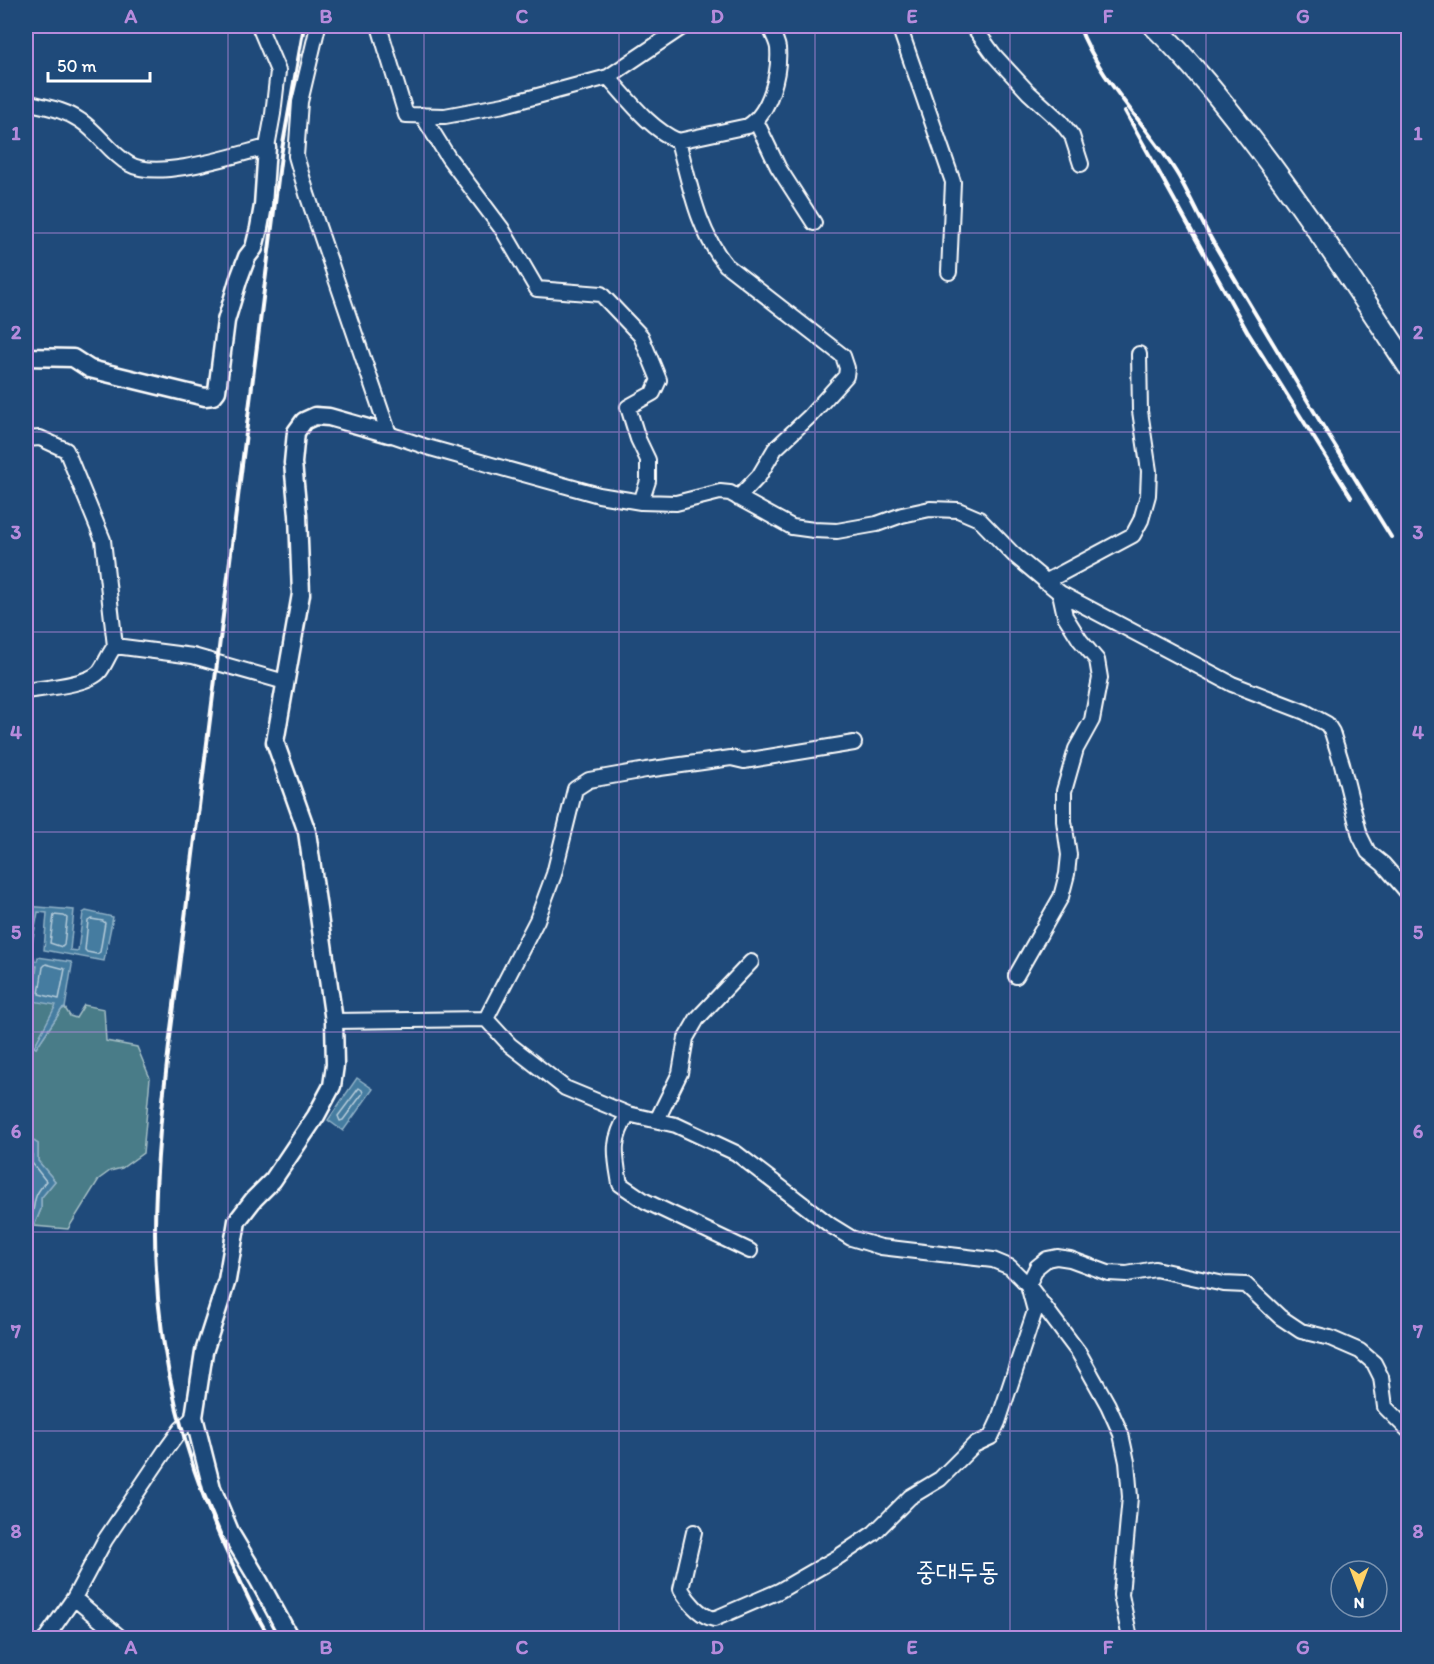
<svg xmlns="http://www.w3.org/2000/svg" width="1434" height="1664" viewBox="0 0 1434 1664" font-family="Itim,'Poor Story',sans-serif">
<style>
.green{fill:#4a7c88;stroke:#a4bec4;stroke-width:1.5}
.water{fill:#457ca0;stroke:#8fb0c6;stroke-width:1.5}
.lines{fill:none;stroke-linecap:round;stroke-linejoin:round}
.shore{stroke:#b5cbd9;stroke-width:1.5}
.minor-casing{stroke:#fff;stroke-width:18}
.tertiary-casing{stroke:#fff;stroke-width:21}
.secondary-casing{stroke:#fff;stroke-width:24}
.minor{stroke:#1f4a7a;stroke-width:14}
.tertiary{stroke:#1f4a7a;stroke-width:16}
.secondary{stroke:#1f4a7a;stroke-width:20}
.rail{stroke:#fff;stroke-width:4}
.grid{fill:none;stroke:#b68bdc;stroke-width:1.5;stroke-opacity:0.55}
.labels{text-anchor:middle;stroke-width:4.5;stroke-linejoin:round;paint-order:stroke}
.quarter-label{font-size:26px;fill:#fff;stroke:#1f4a7a}
.neatline{fill:none;stroke:#b68bdc;stroke-width:2}
.grid-label{font-size:20px;text-anchor:middle;font-weight:bold;fill:#b68bdc}
</style>
<rect width="100%" height="100%" fill="#1f4a7a"/>
<filter id="ink" filterUnits="userSpaceOnUse"><feTurbulence type="fractalNoise" baseFrequency=".0167" numOctaves="2"/><feDisplacementMap in="SourceGraphic" scale="12" xChannelSelector="R" yChannelSelector="G"/><feConvolveMatrix kernelMatrix="1 2 1 2 8 2 1 2 1" color-interpolation-filters="sRGB"/></filter>
<g filter="url(#ink)">
<path class="green" d="M 32,966 L 37,966 L 57,1005 L 34,1047 L 36,1048 L 62,1009 L 65,1008 L 70,1016 L 76,1018 L 84,1005 L 104,1009 L 106,1041 L 137,1047 L 150,1078 L 143,1153 L 122,1168 L 110,1171 L 99,1179 L 68,1229 L 34,1226 L 41,1209 L 41,1198 L 55,1181 L 38,1161 L 38,1144 L 26,1136 L 26,1000 Z"/>
<path class="water" d="M 26,906 L 74,910 L 70,950 L 78,951 L 83,913 L 86,911 L 113,917 L 104,961 L 44,950 L 47,913 L 38,912 L 31,948 L 26,947 Z
M 26,956 L 34,957 L 35,961 L 37,961 L 38,957 L 71,962 L 72,965 L 65,1008 L 62,1009 L 36,1048 L 34,1047 L 56,1005 L 32,1001 L 37,966 L 32,966 L 26,1000 Z
M 357,1078 L 373,1089 L 343,1131 L 328,1120 Z
M 26,1136 L 38,1144 L 38,1161 L 55,1181 L 41,1198 L 41,1209 L 34,1226 L 26,1230 Z"/>
<g class="lines">
<path class="shore" d="M 54,915 L 64,916 L 67,918 L 64,945 L 62,947 L 50,943 Z
M 91,919 L 103,921 L 105,923 L 100,952 L 97,954 L 87,952 L 85,950 L 88,921 Z
M 46,964 L 65,969 L 59,999 L 39,994 L 43,967 Z
M 359,1088 L 362,1090 L 363,1093 L 343,1120 L 340,1121 L 338,1116 Z
M 26,1143 L 32,1148 L 32,1163 L 46,1181 C 43,1185 39,1190 37,1194 C 32,1204 36,1215 26,1223"/>
<g class="minor-casing">
<path id="minor" d="M 318,26 L 300,102 L 296,156 L 307,194 L 389,434 L 427,447 L 599,495 L 641,502 L 676,503 L 720,492 L 730,493 L 792,527 L 814,530 L 837,531 L 877,524 L 902,515 L 930,509 L 958,510 L 979,519 L 1013,554 L 1060,593 L 1232,684 L 1305,712 L 1327,724 L 1332,732 L 1342,764 L 1360,836 L 1368,852 L 1383,864 L 1408,893
M 379,26 L 406,115 L 445,116 L 504,105 L 608,77 L 684,26
M 899,26 L 953,182 L 949,272
M 973,26 L 994,55 L 1028,92 L 1061,122 L 1072,136 L 1081,164
M 608,77 C 629,100 649,128 678,141 C 690,184 697,230 726,265 L 843,356 L 847,368 L 846,376 L 810,416 L 775,449 L 759,476 L 738,498
M 26,102 C 45,107 64,109 81,121 C 99,133 110,153 129,164 C 158,181 235,155 267,147 L 273,114 L 278,71 L 259,26
M 422,115 L 448,157 L 502,229 L 537,289 L 601,294 L 641,336 L 659,380 L 653,393 L 628,407 L 638,439 L 648,460 L 648,481 L 641,502
M 756,121 L 778,167 L 814,223
M 678,141 L 748,126 C 770,113 780,73 778,48 C 777,41 772,32 769,26
M 26,439 L 40,438 L 66,450 L 103,540 L 115,646 C 109,653 106,663 100,671 C 89,685 44,688 26,691
M 1045,582 L 1133,535 L 1141,520 L 1148,495 L 1149,471 L 1140,411 L 1139,354
M 115,646 L 193,656 L 285,682
M 1016,976 L 1061,897 L 1067,874 L 1069,855 L 1064,821 L 1064,791 L 1076,749 L 1092,720 L 1100,678 L 1097,660 L 1080,640 L 1065,616 L 1060,593
M 486,1019 L 537,920 L 554,874 L 575,789 L 589,780 L 646,770 L 731,758 L 744,761 L 854,743
M 334,1021 L 486,1019 L 510,1045 L 565,1088 L 628,1114 L 676,1125 L 736,1153 L 830,1225 L 851,1238 L 881,1247 L 993,1260 L 1010,1267 L 1028,1285 L 1079,1353 L 1108,1405 L 1121,1434 L 1127,1462 L 1130,1497 L 1121,1595 L 1130,1638
M 628,1114 C 611,1142 615,1154 620,1184 L 645,1201 L 750,1251
M 657,1120 L 680,1073 L 686,1038 L 697,1019 L 751,962
M 694,1532 L 681,1589 C 688,1601 700,1616 714,1619 L 779,1591 L 838,1557 L 874,1533 L 910,1497 L 940,1479 L 974,1445 L 991,1437 L 998,1422 L 1035,1311 L 1028,1285 L 1037,1267 L 1047,1259 L 1057,1257 L 1070,1259 L 1108,1273 L 1127,1274 L 1155,1269 L 1224,1284 L 1246,1285 L 1280,1317 L 1301,1331 L 1330,1338 L 1360,1351 L 1374,1363 L 1381,1377 L 1385,1407 L 1408,1430
M 74,1598 L 121,1638
M 46,1638 L 74,1598 L 105,1540 L 165,1451 L 181,1429 L 194,1417"/>
</g>
<g class="tertiary-casing">
<path id="tertiary" d="M 26,357 L 73,358 L 90,369 L 205,397 L 213,396 L 217,391 L 226,321 L 238,281 L 247,257 L 254,248 L 259,228 L 263,206 L 267,147
M 290,1638 L 259,1581 L 231,1534 L 212,1488 L 194,1417 L 204,1352 L 227,1280 L 237,1221 L 254,1199 L 273,1180 L 316,1116 L 332,1086 L 335,1065 L 334,1021 L 307,832 L 275,742 L 301,594 L 298,515 L 293,463 L 296,432 L 304,421 L 315,416 L 329,417 L 389,434"/>
</g>
<g class="secondary-casing">
<path id="secondary" d="M 1154,26 C 1190,61 1221,100 1252,140 C 1308,213 1358,290 1408,366"/>
</g>
<use href="#minor" class="minor"/>
<use href="#tertiary" class="tertiary"/>
<use href="#secondary" class="secondary"/>
<path class="rail" d="M 1079,26 C 1100,82 1148,125 1179,177 C 1192,200 1203,226 1217,249 C 1274,346 1332,442 1391,537
M 1125,111 L 1247,331 L 1351,497
M 270,1638 C 257,1618 247,1596 237,1574 C 185,1468 155,1351 155,1233 C 155,1164 163,1097 171,1029 L 281,155 L 304,26"/>
</g>
</g>
<path class="grid" d="M 228,26 L 228,1638M 424,26 L 424,1638M 619,26 L 619,1638M 815,26 L 815,1638M 1010,26 L 1010,1638M 1206,26 L 1206,1638M 26,233 L 1408,233M 26,432 L 1408,432M 26,632 L 1408,632M 26,832 L 1408,832M 26,1032 L 1408,1032M 26,1232 L 1408,1232M 26,1431 L 1408,1431"/>
<g class="labels">
<g class="quarter-label">
<text x="957" y="1580">중대두동</text>
</g>
</g>
<rect width="1434" height="1664" fill="none" stroke="#1f4a7a" stroke-width="66"/>
<g transform="translate(1359 1589) rotate(180)"><circle r="28" fill="#1f4a7a" stroke="#7992af" stroke-width="1.5"/>
<path d="M0-4.5L10 22L0 15L-10 22Z" fill="#ffd166"/>
<text y="-9" font-size="16" font-weight="bold" text-anchor="middle" fill="#ffffff">N</text>
</g>
<path d="M48 72v9h102v-9" fill="none" stroke="#ffffff" stroke-width="3"/>
<text x="57" y="72" font-size="18" fill="#ffffff" stroke="#1f4a7a" stroke-width="4.5" paint-order="stroke">50 m</text>
<rect x="33" y="33" width="1368" height="1598" class="neatline"/>
<g class="grid-label">
<text x="131" y="23">A</text>
<text x="326" y="23">B</text>
<text x="522" y="23">C</text>
<text x="717" y="23">D</text>
<text x="912" y="23">E</text>
<text x="1108" y="23">F</text>
<text x="1303" y="23">G</text>
<text x="16" y="140">1</text>
<text x="1418" y="140">1</text>
<text x="16" y="339">2</text>
<text x="1418" y="339">2</text>
<text x="16" y="539">3</text>
<text x="1418" y="539">3</text>
<text x="16" y="739">4</text>
<text x="1418" y="739">4</text>
<text x="16" y="939">5</text>
<text x="1418" y="939">5</text>
<text x="16" y="1138">6</text>
<text x="1418" y="1138">6</text>
<text x="16" y="1338">7</text>
<text x="1418" y="1338">7</text>
<text x="16" y="1538">8</text>
<text x="1418" y="1538">8</text>
<text x="131" y="1654">A</text>
<text x="326" y="1654">B</text>
<text x="522" y="1654">C</text>
<text x="717" y="1654">D</text>
<text x="912" y="1654">E</text>
<text x="1108" y="1654">F</text>
<text x="1303" y="1654">G</text>
</g>
</svg>
